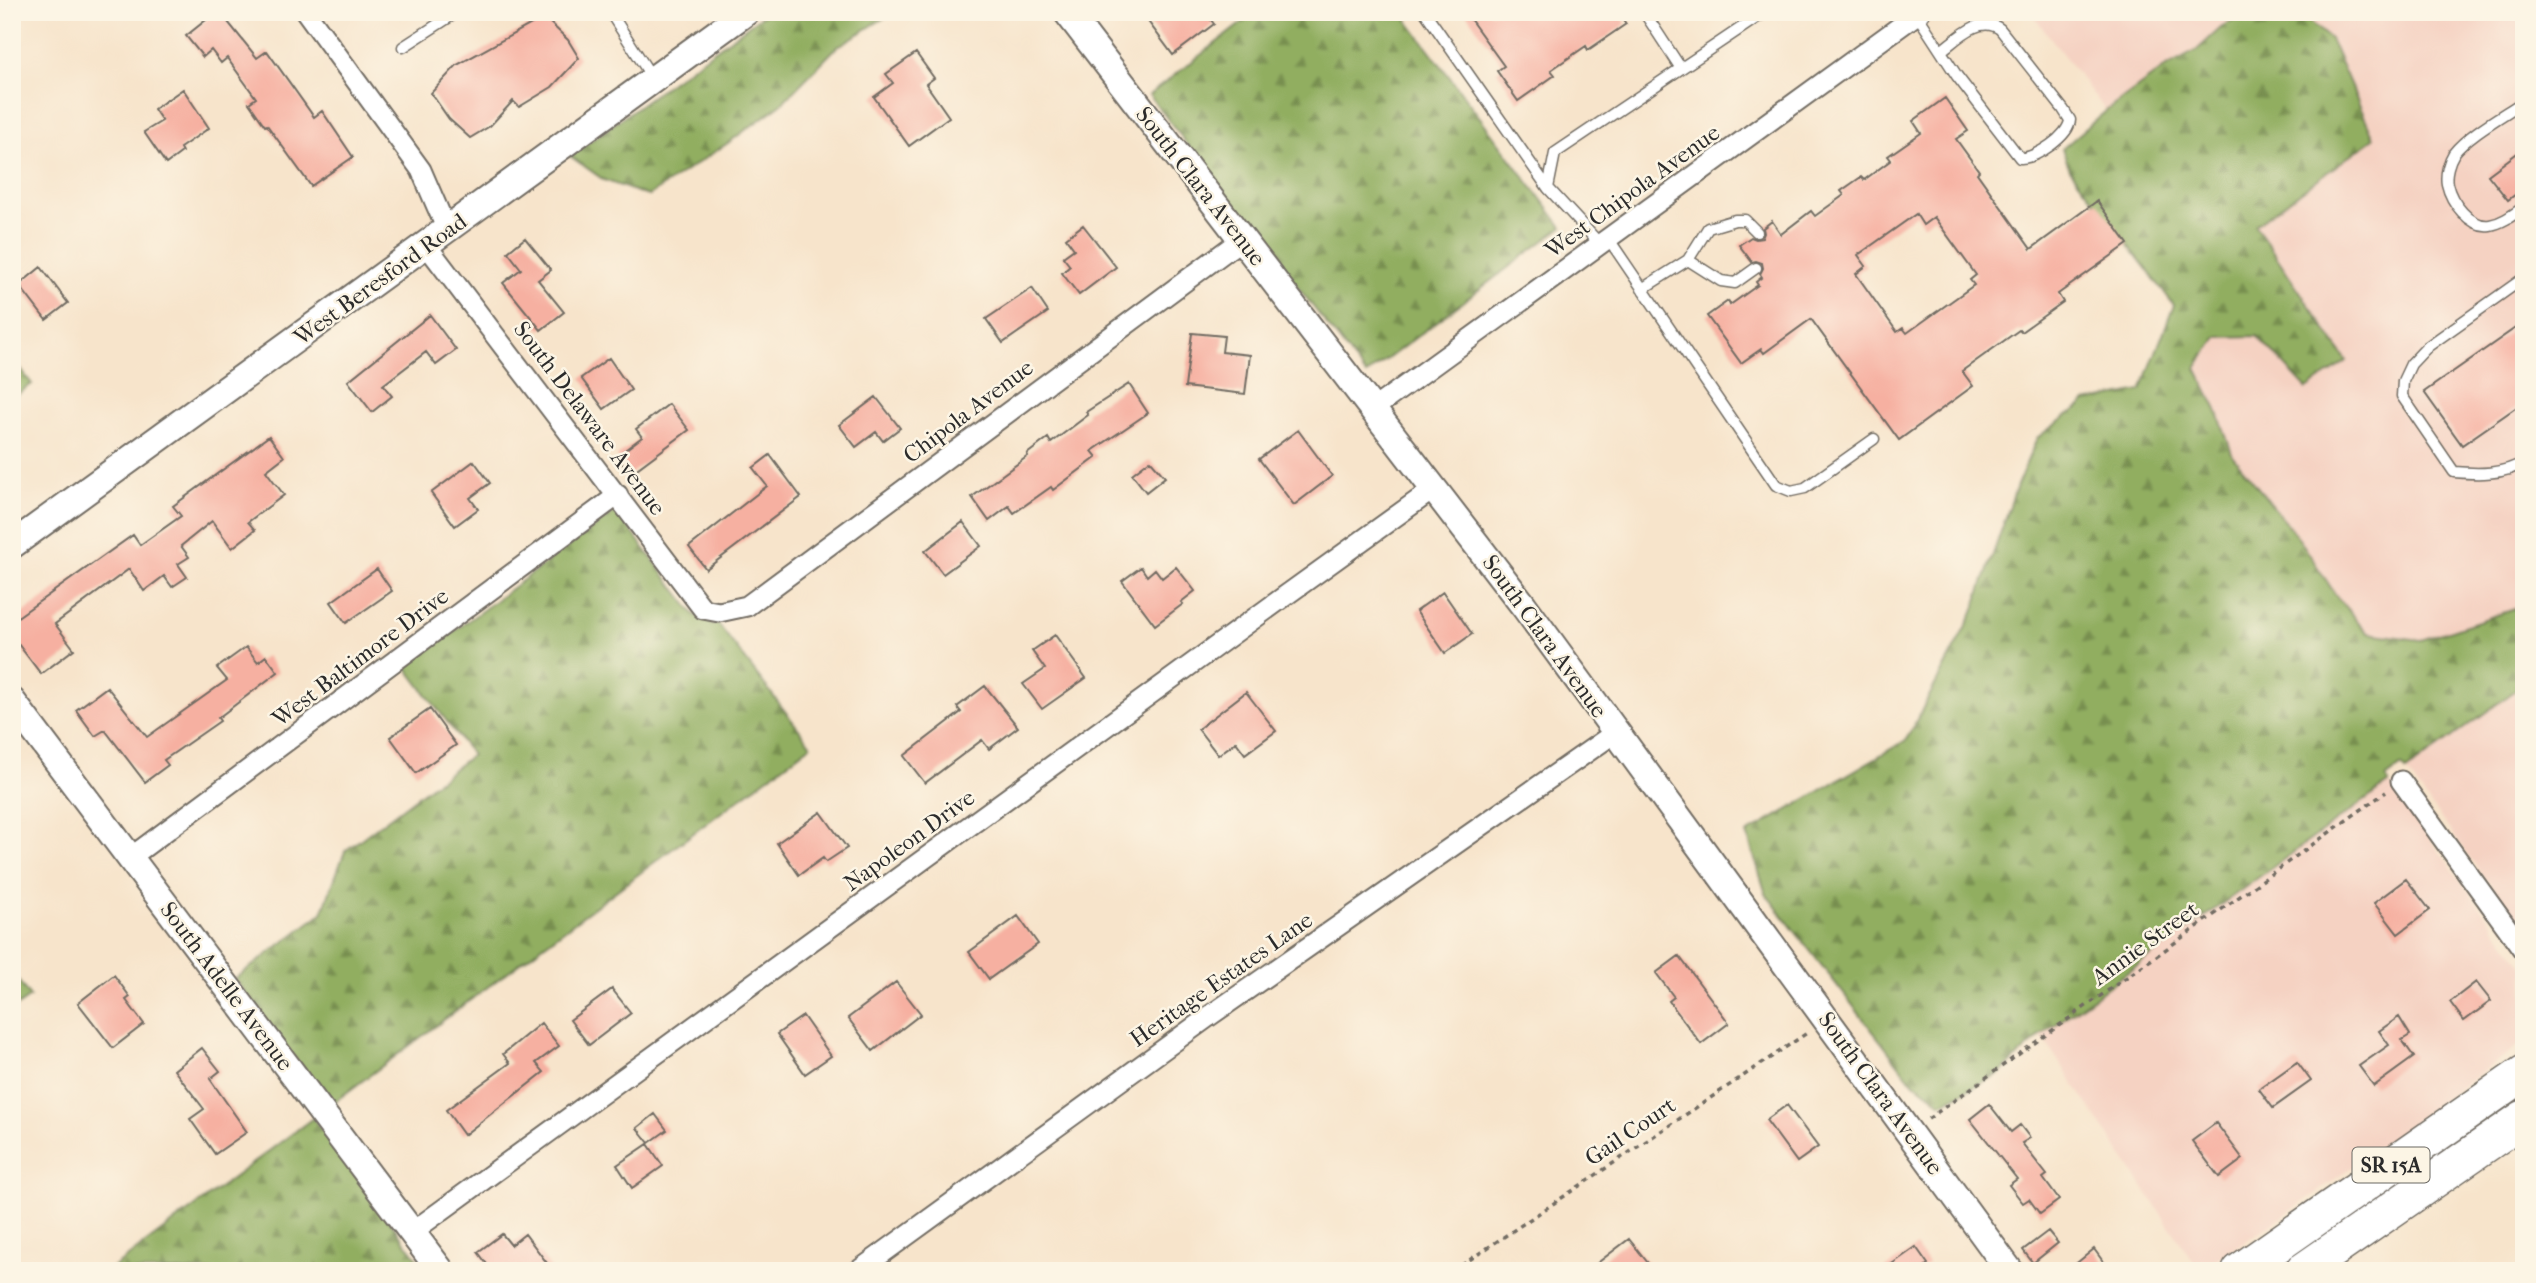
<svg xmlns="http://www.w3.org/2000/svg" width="2536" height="1283" viewBox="0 0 2536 1283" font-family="'IM FELL French Canon',serif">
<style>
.built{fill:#f5d2c2}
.forest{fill:url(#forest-firs);stroke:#5e6c46;stroke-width:2}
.building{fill:#f6b0a1;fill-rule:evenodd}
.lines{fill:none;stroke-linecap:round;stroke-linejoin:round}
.lane-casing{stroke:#726c63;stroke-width:13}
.street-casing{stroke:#726c63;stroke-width:23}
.secondary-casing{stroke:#726c63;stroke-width:30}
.highway-casing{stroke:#726c63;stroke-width:38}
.path{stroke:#726c63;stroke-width:3.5;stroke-dasharray:5 5;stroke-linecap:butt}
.lane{stroke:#fff;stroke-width:10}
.street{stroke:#fff;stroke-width:19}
.secondary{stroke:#fff;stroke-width:26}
.highway{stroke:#fff;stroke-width:35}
.labels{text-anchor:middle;stroke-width:5;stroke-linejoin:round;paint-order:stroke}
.shield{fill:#fcf5e5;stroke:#6a6863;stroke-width:2}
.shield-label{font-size:21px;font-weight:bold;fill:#2b2b2b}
.street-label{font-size:23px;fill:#2b2b2b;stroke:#fcf5e5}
</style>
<defs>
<pattern id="forest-firs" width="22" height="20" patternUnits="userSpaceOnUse" patternTransform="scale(1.75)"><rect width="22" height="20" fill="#91ae60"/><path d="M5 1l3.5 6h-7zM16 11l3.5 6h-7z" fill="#778e4f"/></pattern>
</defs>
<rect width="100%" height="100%" fill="#fcf5e5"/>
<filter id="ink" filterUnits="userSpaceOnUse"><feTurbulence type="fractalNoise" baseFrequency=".0143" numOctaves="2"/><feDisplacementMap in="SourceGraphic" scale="14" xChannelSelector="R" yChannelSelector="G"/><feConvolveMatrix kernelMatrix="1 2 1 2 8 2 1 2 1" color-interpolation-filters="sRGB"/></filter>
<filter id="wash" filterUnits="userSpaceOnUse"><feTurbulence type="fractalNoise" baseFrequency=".00686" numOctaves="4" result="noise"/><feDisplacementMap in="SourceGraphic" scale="28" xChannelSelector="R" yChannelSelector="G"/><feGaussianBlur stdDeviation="1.57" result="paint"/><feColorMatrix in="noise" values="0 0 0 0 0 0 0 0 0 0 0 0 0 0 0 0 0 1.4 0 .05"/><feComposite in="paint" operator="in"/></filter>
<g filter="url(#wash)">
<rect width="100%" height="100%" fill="#f7e4cb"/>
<path class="built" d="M 2031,12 L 2247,12 L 2223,26 L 2197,50 L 2163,69 L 2106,111 Z
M 2279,12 L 2524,12 L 2524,604 L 2518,608 L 2421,640 L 2368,633 L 2339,600 L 2302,543 L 2233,456 L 2218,410 L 2196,368 L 2216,337 L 2257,336 L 2307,389 L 2255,225 L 2374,137 L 2330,39 L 2303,16 Z
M 2524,684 L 2524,931 L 2406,771 Z
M 2389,783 L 2524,967 L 2524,1042 L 2280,1219 L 2199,1270 L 2041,1035 Z"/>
<path class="forest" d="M 767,12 L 894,12 L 837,47 L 781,104 L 728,143 L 648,196 L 604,180 L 570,156 Z
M 1256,12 L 1401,12 L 1562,227 L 1366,375 L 1149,95 Z
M 2247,12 L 2279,12 L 2303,16 L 2330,39 L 2374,138 L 2255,225 L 2347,361 L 2307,389 L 2257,336 L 2217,337 L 2196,368 L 2217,410 L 2233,456 L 2302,543 L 2339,600 L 2368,633 L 2421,640 L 2518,608 L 2524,604 L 2524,684 L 2406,771 L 2402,766 L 2386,778 L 2389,783 L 2041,1035 L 1999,1074 L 1942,1103 L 1910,1079 L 1766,894 L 1747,834 L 1906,740 L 1972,615 L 2017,485 L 2037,438 L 2086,402 L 2141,391 L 2174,305 L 2070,169 L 2062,149 L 2106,111 L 2163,69 L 2197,50 L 2223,26 Z
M 12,358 L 32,384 L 12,398 Z
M 616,511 L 695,615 L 710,622 L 711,625 L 718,624 L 811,745 L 330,1105 L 235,979 L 322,913 L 345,851 L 472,755 L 406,667 Z
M 12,972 L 30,997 L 12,1010 Z
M 313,1118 L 427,1271 L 109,1271 Z"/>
<g id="blocks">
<path class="building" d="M 216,12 L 220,12 L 257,58 L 267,51 L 314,117 L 322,111 L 353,157 L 311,186 L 267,125 L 265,126 L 249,103 L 256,98 L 227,58 L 221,63 L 211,50 L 203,57 L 186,36 Z
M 1141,12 L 1205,12 L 1214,24 L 1173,55 Z
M 1465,12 L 1618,12 L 1626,24 L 1588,50 L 1586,46 L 1551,70 L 1555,75 L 1518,101 L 1497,71 L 1504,66 Z
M 544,17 L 568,40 L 579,58 L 552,87 L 519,107 L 513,101 L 490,126 L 470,138 L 449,119 L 431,93 L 457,65 Z
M 916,53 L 934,78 L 926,84 L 949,117 L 909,146 L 874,97 L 893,83 L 886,74 Z
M 183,89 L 209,128 L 180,148 L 182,152 L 166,164 L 144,132 L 162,121 L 154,109 Z
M 1945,98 L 1968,131 L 1956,139 L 1979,171 L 1977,173 L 2031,249 L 2097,201 L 2128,244 L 2058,294 L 2063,302 L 2021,332 L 2019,330 L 1962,371 L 1973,386 L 1899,440 L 1811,319 L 1764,353 L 1761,349 L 1741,363 L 1707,316 L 1728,301 L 1730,305 L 1758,285 L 1756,282 L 1762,277 L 1760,274 L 1763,268 L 1762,263 L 1756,261 L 1752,262 L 1739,245 L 1751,237 L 1756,239 L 1762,238 L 1764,233 L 1763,228 L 1772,221 L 1781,234 L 1811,211 L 1815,216 L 1844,195 L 1841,191 L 1861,177 L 1864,180 L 1891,160 L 1888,156 L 1921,133 L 1913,121 ZM 1916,214 L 1923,225 L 1934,217 L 1976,275 L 1970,280 L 1974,285 L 1907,333 L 1903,328 L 1897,332 L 1856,274 L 1866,266 L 1858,255 Z
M 2524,148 L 2524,188 L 2508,200 L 2488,175 Z
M 1083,225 L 1116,267 L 1079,295 L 1062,273 L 1070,266 L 1063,257 L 1074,249 L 1066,238 Z
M 525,238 L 551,270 L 538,280 L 564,312 L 541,330 L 503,283 L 521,269 L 508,252 Z
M 41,267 L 68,303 L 46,320 L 19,285 Z
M 1032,288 L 1048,312 L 1003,343 L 986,319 Z
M 430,315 L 456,350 L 436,365 L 426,352 L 383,385 L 392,396 L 372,412 L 348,381 Z
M 2524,322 L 2524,402 L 2462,445 L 2424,392 Z
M 1192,333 L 1224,336 L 1222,352 L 1250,355 L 1245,394 L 1185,387 Z
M 609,358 L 631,390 L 604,409 L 581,378 Z
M 1129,384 L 1148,413 L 1092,451 L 1097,457 L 1053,490 L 1051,487 L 1014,513 L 1009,506 L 989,521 L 972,497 L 1028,456 L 1027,454 L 1048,438 L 1051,443 L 1088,415 L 1086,412 Z
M 876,397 L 900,428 L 883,441 L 876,432 L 856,447 L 839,425 Z
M 669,404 L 689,430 L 630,474 L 617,456 L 642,437 L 636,429 Z
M 1298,430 L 1332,476 L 1294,505 L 1259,459 Z
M 269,436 L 284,457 L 266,471 L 284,495 L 248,522 L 255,530 L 232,548 L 212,521 L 181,546 L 189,557 L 178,564 L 187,577 L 172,587 L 164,576 L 144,591 L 129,569 L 55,624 L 74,649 L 41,674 L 12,636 L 12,621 L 133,535 L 140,545 L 181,516 L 173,506 Z
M 770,455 L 801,497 L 706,569 L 689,547 L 767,486 L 753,468 Z
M 1150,460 L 1165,477 L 1146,492 L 1132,474 Z
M 474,461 L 490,483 L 470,498 L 478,509 L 455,526 L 431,493 Z
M 963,522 L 981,546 L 943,574 L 925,551 Z
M 1141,567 L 1147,576 L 1155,569 L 1162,578 L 1176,567 L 1195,591 L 1181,602 L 1183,604 L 1155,625 L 1122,581 Z
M 377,569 L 392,591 L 346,623 L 331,602 Z
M 1443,592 L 1472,634 L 1445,653 L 1416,611 Z
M 1055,635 L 1086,678 L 1042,709 L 1023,684 L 1045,669 L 1032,651 Z
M 246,647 L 258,662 L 266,656 L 278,672 L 218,718 L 220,721 L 164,760 L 168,765 L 145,782 L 105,730 L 95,736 L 76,710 L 107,687 L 147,737 L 227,680 L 217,668 Z
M 985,686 L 1018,727 L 989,749 L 982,740 L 925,783 L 904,756 L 961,712 L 957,707 Z
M 1246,692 L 1276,731 L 1245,754 L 1236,742 L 1218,755 L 1198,729 Z
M 430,709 L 456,745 L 416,773 L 390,737 Z
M 821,812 L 847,848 L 826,862 L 823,858 L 799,875 L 777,843 Z
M 2406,879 L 2430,910 L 2398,934 L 2374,903 Z
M 1018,916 L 1038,944 L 989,979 L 969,952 Z
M 1679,956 L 1729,1023 L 1701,1044 L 1669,1001 L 1674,997 L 1656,973 Z
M 114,975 L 130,997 L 126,1000 L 144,1024 L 113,1048 L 78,1003 Z
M 896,982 L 921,1014 L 873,1051 L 848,1018 Z
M 2476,982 L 2491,1001 L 2464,1021 L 2450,1002 Z
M 612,989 L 631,1013 L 589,1045 L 570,1020 Z
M 803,1016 L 831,1056 L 805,1074 L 777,1034 Z
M 2399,1017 L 2410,1035 L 2402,1040 L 2414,1057 L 2374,1086 L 2359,1066 L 2389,1045 L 2379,1031 Z
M 541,1023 L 559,1046 L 536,1063 L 544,1072 L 464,1135 L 446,1110 L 510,1063 L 503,1054 Z
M 202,1048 L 220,1071 L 210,1079 L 247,1132 L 215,1154 L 190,1119 L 204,1109 L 174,1070 Z
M 2297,1062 L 2311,1081 L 2273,1108 L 2259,1089 Z
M 1989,1104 L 2011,1132 L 2020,1125 L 2030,1138 L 2022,1143 L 2047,1175 L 2043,1178 L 2059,1200 L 2040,1214 L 2029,1199 L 2023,1203 L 2009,1185 L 2017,1179 L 1970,1119 Z
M 1787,1105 L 1818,1147 L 1797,1162 L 1766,1120 Z
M 655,1114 L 667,1130 L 649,1143 L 637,1128 Z
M 2216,1123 L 2243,1159 L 2219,1177 L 2192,1141 Z
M 648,1144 L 663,1166 L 632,1188 L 617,1165 Z
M 2048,1231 L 2058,1243 L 2033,1263 L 2023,1250 Z
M 502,1234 L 511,1245 L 525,1234 L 553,1271 L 492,1271 L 478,1252 Z
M 1629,1239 L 1648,1263 L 1638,1271 L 1587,1271 Z
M 1916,1247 L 1928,1264 L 1920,1271 L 1882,1271 Z
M 2094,1249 L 2110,1271 L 2067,1271 Z"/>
</g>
</g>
<g filter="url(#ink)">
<use href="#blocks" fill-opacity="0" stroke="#726c63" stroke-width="2"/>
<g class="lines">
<g class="lane-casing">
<path id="lane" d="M 610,12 L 653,79
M 1425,12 L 1548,188
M 1644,12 L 1680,67
M 1916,13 L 1957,76 L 2020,158 C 2035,159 2069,136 2070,120 L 2063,109 L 2000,29 C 1980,14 1957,39 1941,51
M 403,47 L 457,12
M 2524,101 C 2504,115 2469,134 2454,153 C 2449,161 2445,174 2447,184 C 2451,202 2470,228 2490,225 C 2503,223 2514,214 2524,207
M 1608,238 L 1776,485 L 1791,491 L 1805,488 L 1874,439
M 1600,244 L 1548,188 L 1555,153 L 1765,12
M 1756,268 L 1735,283 L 1721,281 L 1688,260 L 1708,228 L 1735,220 L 1745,220 L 1757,232
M 2524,278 L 2427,347 L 2411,364 L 2403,381 L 2402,396 L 2454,472 C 2477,474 2504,475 2524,462
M 1642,289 L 1688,260"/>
</g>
<g class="street-casing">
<path id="street" d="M 306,12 L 421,170 L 447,230
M 427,246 L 703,609 L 719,612 L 747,606 L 1242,239
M 1373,409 L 1920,12
M 2401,781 L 2524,951
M 131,857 L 618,495
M 412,1232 L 1285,596 L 1435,488
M 858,1271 L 1208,1017 L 1616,732"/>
</g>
<g class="secondary-casing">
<path id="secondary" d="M 1067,12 L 1524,606 L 2010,1271
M 12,545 L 746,12
M 12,701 L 441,1271"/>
</g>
<g class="highway-casing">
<path id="highway" d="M 2240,1271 L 2524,1073
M 2303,1271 L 2524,1118"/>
</g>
<path class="path" d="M 1928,1119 L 2386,792
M 1453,1271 L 1807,1033"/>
<use href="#lane" class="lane"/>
<use href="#street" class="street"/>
<use href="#secondary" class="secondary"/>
<use href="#highway" class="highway"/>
</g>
</g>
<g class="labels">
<rect class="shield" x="2352.5" y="1147.5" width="77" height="35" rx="5"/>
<g class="shield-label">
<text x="2391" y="1172">SR 15A</text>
</g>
<g class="street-label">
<text transform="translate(1201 186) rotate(52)" y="8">South Clara Avenue</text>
<text transform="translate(1632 191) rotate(-36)" y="8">West Chipola Avenue</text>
<text transform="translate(380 279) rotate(-36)" y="8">West Beresford Road</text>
<text transform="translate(968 411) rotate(-37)" y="8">Chipola Avenue</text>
<text transform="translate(590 418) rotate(53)" y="8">South Delaware Avenue</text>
<text transform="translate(1545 636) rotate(54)" y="8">South Clara Avenue</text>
<text transform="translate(360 657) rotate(-37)" y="8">West Baltimore Drive</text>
<text transform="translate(909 840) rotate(-36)" y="8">Napoleon Drive</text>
<text transform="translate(2145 943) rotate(-36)" y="8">Annie Street</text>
<text transform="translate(1221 979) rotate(-35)" y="8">Heritage Estates Lane</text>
<text transform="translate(227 986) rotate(53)" y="8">South Adelle Avenue</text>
<text transform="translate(1881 1093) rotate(54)" y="8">South Clara Avenue</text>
<text transform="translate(1630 1131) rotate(-34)" y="8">Gail Court</text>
</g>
</g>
<rect width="2536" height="1283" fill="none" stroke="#fcf5e5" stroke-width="42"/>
</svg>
